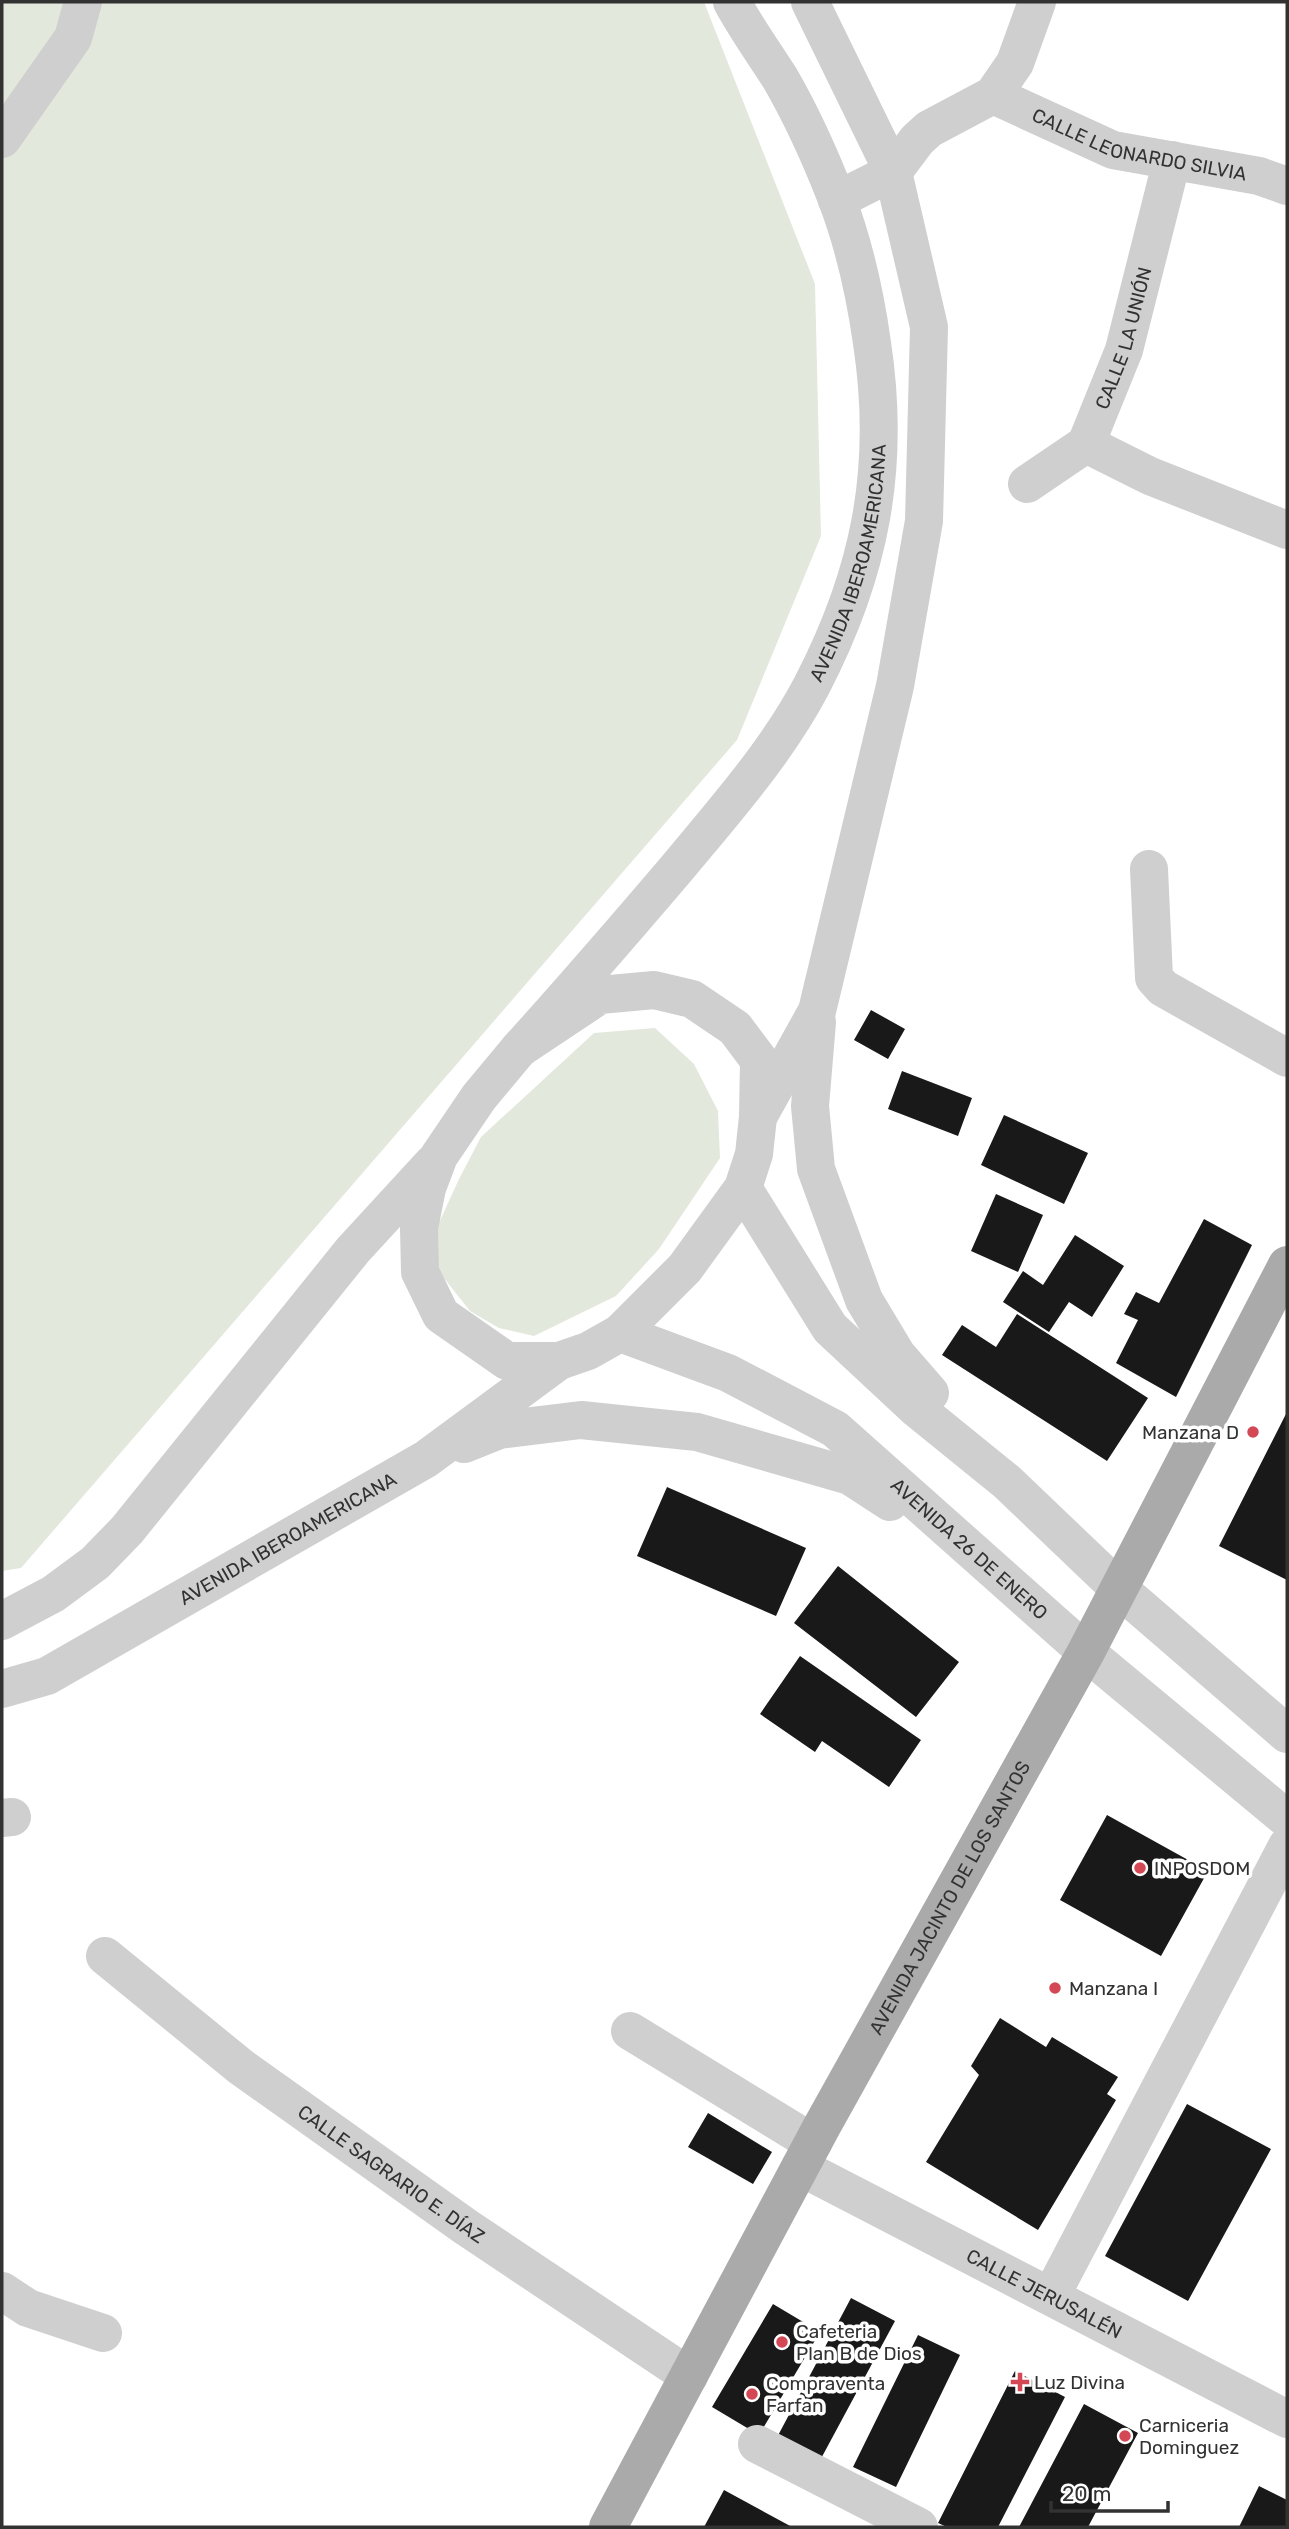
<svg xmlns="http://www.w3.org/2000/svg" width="1289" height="2529" viewBox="0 0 1289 2529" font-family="Rubik,sans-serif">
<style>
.green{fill:#e2e8dc}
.building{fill:#191919}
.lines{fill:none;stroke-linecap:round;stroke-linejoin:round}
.minor{stroke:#cfcfcf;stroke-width:38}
.major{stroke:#aaa;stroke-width:38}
.poi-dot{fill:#d44856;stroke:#fff;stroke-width:2.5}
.labels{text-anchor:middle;stroke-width:7;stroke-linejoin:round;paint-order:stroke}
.street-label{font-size:19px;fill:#323232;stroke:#fff}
.poi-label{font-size:19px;fill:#323232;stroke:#fff;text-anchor:start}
</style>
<rect width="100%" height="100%" fill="#fff"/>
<path class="green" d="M 2,2 L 704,2 L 815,284 L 821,536 L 737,740 L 21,1568 L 2,1571 Z
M 655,1028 L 694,1064 L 718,1111 L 720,1158 L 659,1249 L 616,1296 L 534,1336 L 499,1328 L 470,1311 L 440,1273 L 432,1238 L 459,1179 L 481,1137 L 594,1033 Z"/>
<path class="building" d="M 871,1010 L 905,1029 L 888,1059 L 854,1040 Z
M 902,1071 L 972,1098 L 958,1136 L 888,1109 Z
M 1004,1115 L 1088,1153 L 1064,1204 L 981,1165 Z
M 996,1194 L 1043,1215 L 1018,1272 L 971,1251 Z
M 1204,1219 L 1252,1245 L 1176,1397 L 1116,1363 L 1138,1320 L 1124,1314 L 1136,1292 L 1159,1303 Z
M 1075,1235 L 1124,1266 L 1092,1317 L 1069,1302 L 1049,1332 L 1003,1302 L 1023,1271 L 1043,1285 Z
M 1017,1314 L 1148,1398 L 1107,1461 L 942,1355 L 962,1325 L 996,1347 Z
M 1287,1412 L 1287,1580 L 1219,1546 Z
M 667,1487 L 806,1548 L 776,1616 L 637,1556 Z
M 838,1566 L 959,1662 L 916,1717 L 794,1623 Z
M 800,1656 L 921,1740 L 889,1787 L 822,1741 L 815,1752 L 760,1714 Z
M 1107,1815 L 1208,1871 L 1161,1956 L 1060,1900 Z
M 1000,2018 L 1046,2047 L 1052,2037 L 1118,2077 L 1107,2094 L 1116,2100 L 1038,2230 L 926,2162 L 979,2075 L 971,2066 Z
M 1187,2104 L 1271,2149 L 1188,2301 L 1105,2256 Z
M 708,2113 L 772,2152 L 753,2184 L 688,2147 Z
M 851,2298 L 895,2321 L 817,2466 L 774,2443 Z
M 773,2304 L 820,2332 L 759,2435 L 712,2407 Z
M 918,2335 L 960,2355 L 896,2487 L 853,2467 Z
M 1015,2371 L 1065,2397 L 998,2527 L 947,2527 L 938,2523 Z
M 1084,2404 L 1138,2433 L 1088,2527 L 1019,2527 Z
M 1259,2486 L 1287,2500 L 1287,2527 L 1239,2527 Z
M 724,2490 L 792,2527 L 704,2527 Z"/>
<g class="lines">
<g class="minor">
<path id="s1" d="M 993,95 L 1113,150 L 1259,176 L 1287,186"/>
<path d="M 2,139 L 73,38 L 83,2"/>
<path d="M 837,200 L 893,172 L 917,140 L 929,129 L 993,95 L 1015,63 L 1037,2"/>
<path d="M 1086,444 L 1150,476 L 1287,530"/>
<path id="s2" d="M 1027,484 L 1086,444 L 1124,350 L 1172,160"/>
<path d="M 1149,869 L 1154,978 L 1163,988 L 1287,1058"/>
<path d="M 654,990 L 692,999 L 735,1028 L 759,1060 L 758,1117 L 754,1154 L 743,1188 L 685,1268 L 620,1333 L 588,1351 L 559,1361 L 507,1361 L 441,1315 L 420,1272 L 419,1228 L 427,1188 L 439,1156 L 479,1097 L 519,1049 L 600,995 Z"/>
<path d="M 817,1022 L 810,1106 L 816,1169 L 864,1300 L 897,1355 L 930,1393"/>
<path id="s3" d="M 519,1049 C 573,989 625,929 677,868 C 725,810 777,752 812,685 C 870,573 891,468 872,343 C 865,293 854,244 836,197 C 820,156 802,116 780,78 C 764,53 746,28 732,2"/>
<path d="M 758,1117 L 817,1011 L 895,686 L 924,521 L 929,327 L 893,172 L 810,2"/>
<path d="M 743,1188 L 830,1328 L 917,1409 L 1007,1482 L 1118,1588 L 1287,1734"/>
<path id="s4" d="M 620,1333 L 728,1373 L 835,1429 L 1086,1652 L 1287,1819"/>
<path d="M 464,1444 L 499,1430 L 581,1420 L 697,1432 L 850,1476 L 890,1502"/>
<path d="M 2,1621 L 53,1594 L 95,1563 L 127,1530 L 353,1250 L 433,1163"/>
<path id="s5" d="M 2,1689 L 47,1676 L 426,1459 L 559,1361"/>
<path d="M 2,1818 L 12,1817"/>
<path id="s6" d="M 105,1956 L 241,2067 L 466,2227 L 689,2376"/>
<path d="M 630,2031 L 813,2143"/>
<path id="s7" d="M 800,2167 L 1287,2419"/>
<path d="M 2,2291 L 28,2308 L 103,2333"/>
<path d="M 1051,2296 L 1287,1846"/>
<path d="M 757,2444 L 919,2527"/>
</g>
<path class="major" id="s8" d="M 608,2527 L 822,2126 L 1086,1652 L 1287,1265"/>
</g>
<g class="poi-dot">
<circle cx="1253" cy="1432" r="7"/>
<circle cx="1140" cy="1868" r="7"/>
<circle cx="1055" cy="1988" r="7"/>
<circle cx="782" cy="2342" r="7"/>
<path d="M1016.5 2371.5h7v7h7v7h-7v7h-7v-7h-7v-7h7z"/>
<circle cx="752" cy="2394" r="7"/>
<circle cx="1125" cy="2436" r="7"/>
</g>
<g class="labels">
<g class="street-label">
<text dy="7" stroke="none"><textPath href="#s1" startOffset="156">CALLE LEONARDO SILVIA</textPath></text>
<text dy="7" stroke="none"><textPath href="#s2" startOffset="184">CALLE LA UNIÓN</textPath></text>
<text dy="7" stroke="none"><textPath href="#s3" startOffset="597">AVENIDA IBEROAMERICANA</textPath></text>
<text dy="7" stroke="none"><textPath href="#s5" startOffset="324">AVENIDA IBEROAMERICANA</textPath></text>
<text dy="7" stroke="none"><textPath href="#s4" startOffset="416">AVENIDA 26 DE ENERO</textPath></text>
<text dy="7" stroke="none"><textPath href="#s8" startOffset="716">AVENIDA JACINTO DE LOS SANTOS</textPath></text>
<text dy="7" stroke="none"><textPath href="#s6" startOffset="360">CALLE SAGRARIO E. DÍAZ</textPath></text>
<text dy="7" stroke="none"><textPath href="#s7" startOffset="275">CALLE JERUSALÉN</textPath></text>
</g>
<g class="poi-label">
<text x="1239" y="1439" text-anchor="end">Manzana D</text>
<text x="1154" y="1875">INPOSDOM</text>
<text x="1069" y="1995">Manzana I</text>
<text x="796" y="2338">Cafeteria<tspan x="796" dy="22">Plan B de Dios</tspan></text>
<text x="1034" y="2389">Luz Divina</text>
<text x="766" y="2390">Compraventa<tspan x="766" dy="22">Farfan</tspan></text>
<text x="1139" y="2432">Carniceria<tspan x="1139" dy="22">Dominguez</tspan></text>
</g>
</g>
<rect width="1289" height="2529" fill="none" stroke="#323232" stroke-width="7"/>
<path d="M1051 2501v10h117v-10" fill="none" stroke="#323232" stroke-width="3.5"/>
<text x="1062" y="2501" font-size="21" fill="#323232" stroke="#ffffff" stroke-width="5" paint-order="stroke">20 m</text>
</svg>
